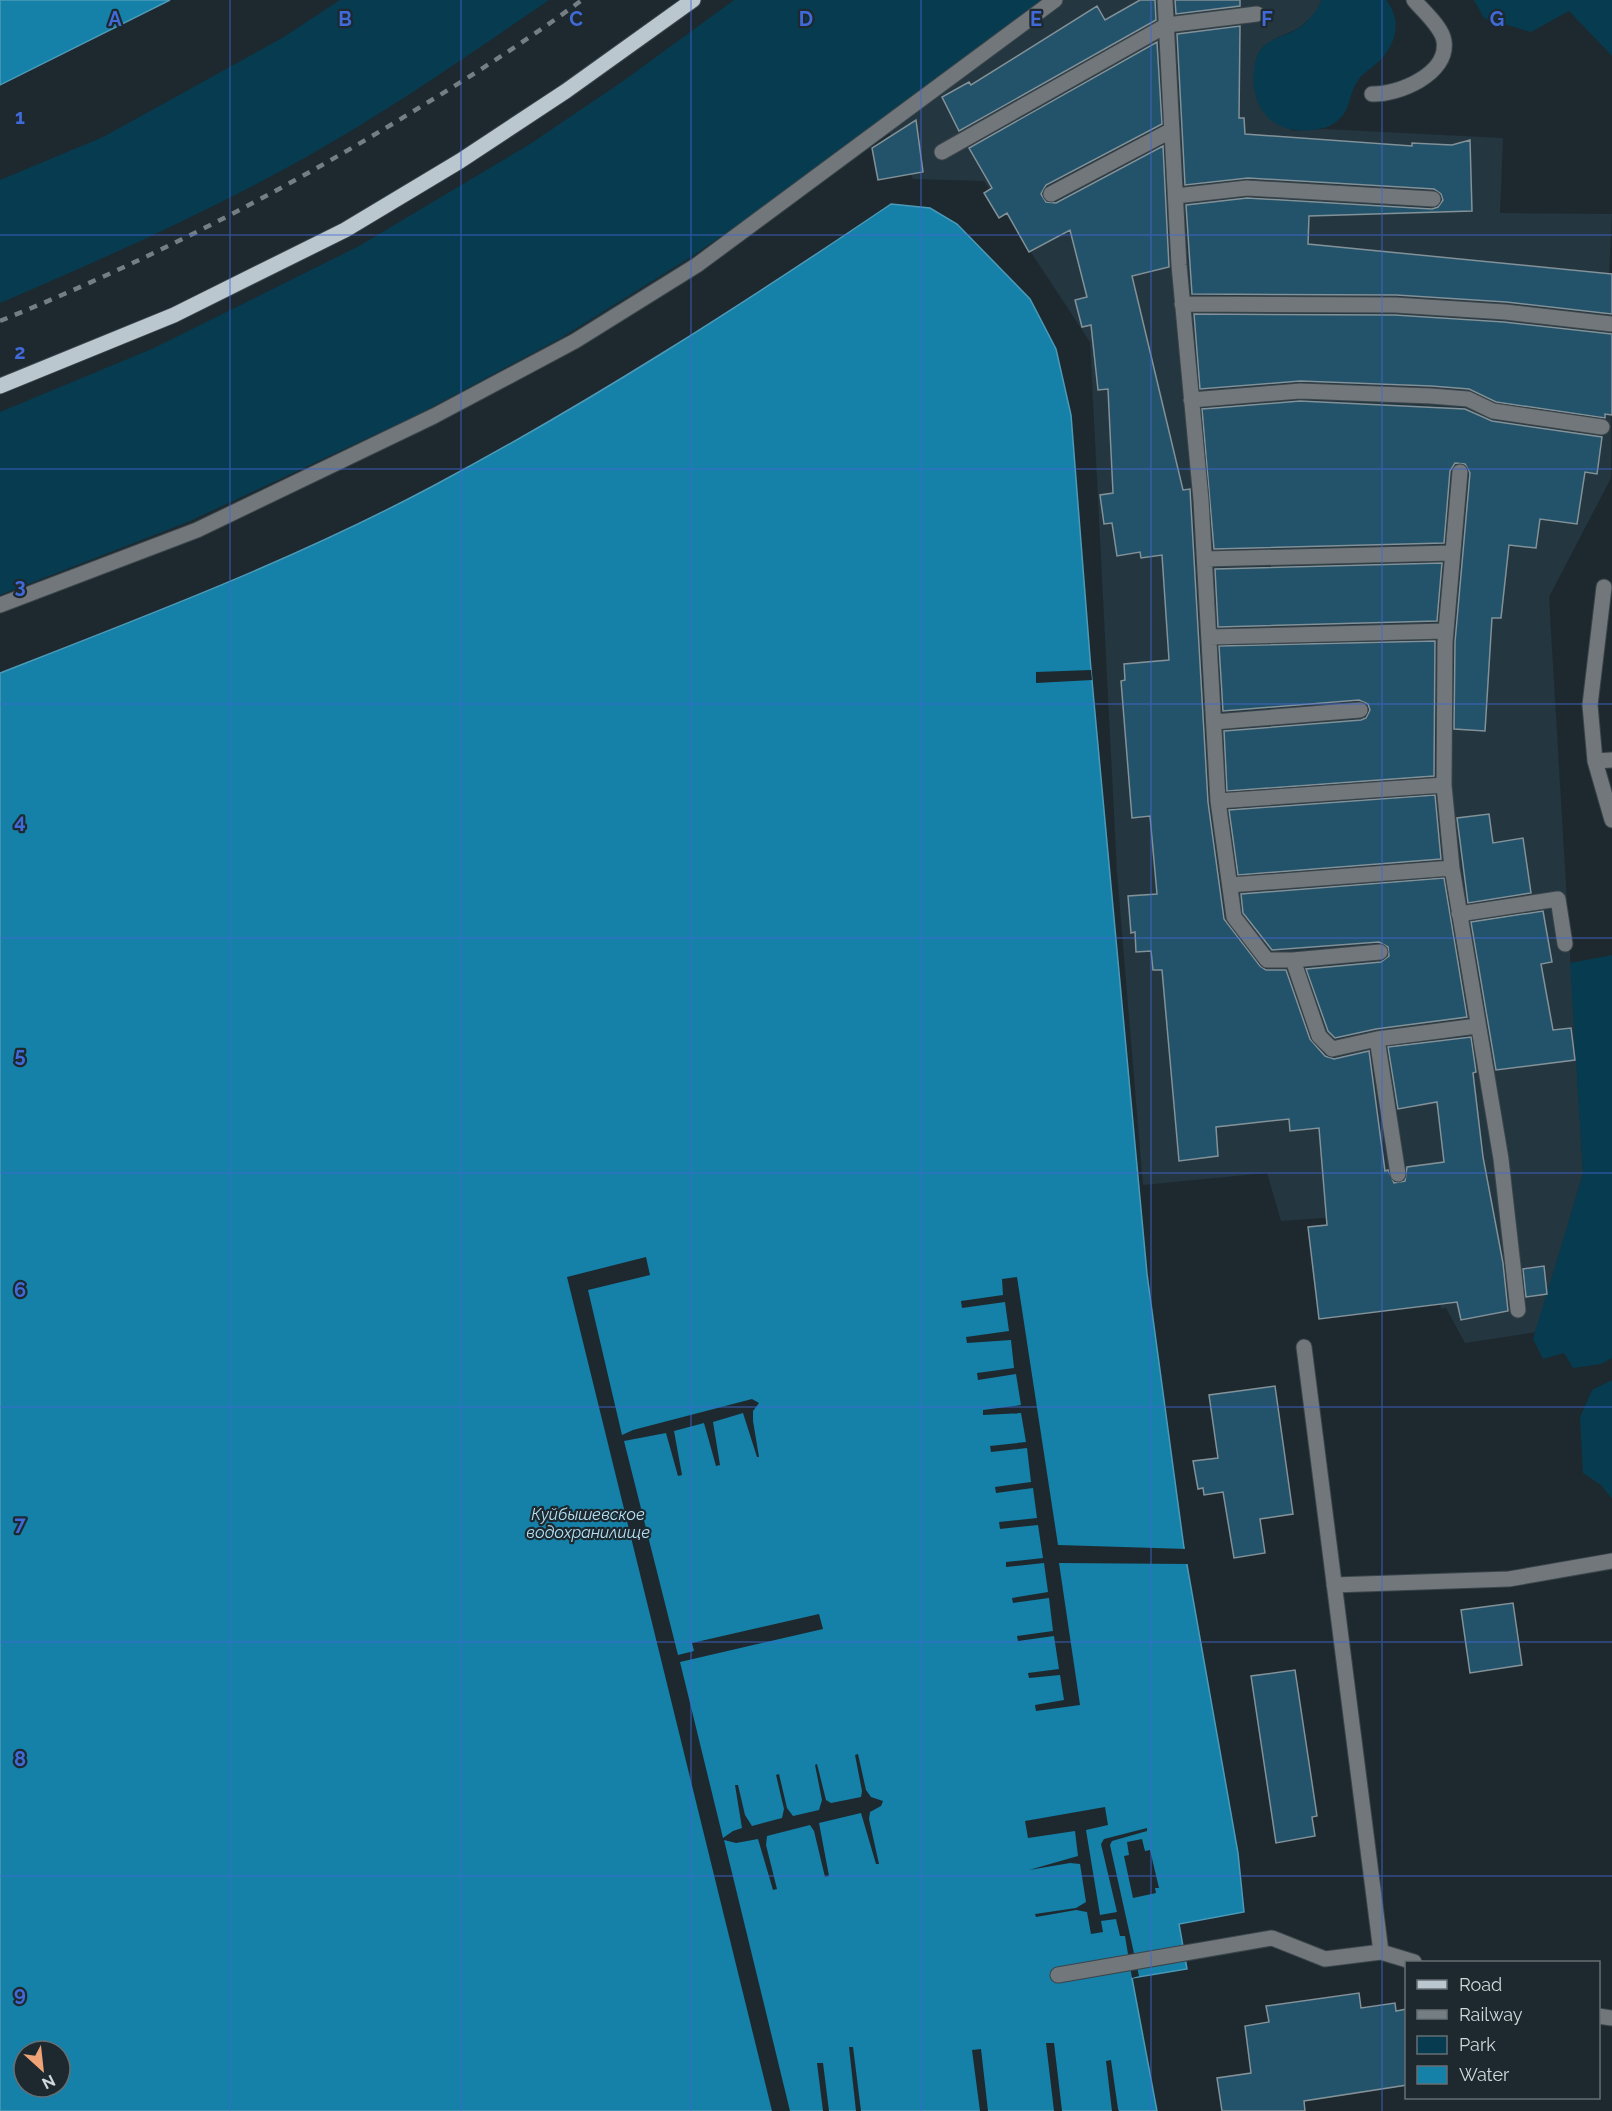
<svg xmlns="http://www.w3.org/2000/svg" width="1612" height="2111" viewBox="0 0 1612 2111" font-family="Raleway,sans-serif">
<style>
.built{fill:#243640}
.green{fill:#073b4f}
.water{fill:#1580a8;stroke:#4d9ab8;stroke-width:1.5;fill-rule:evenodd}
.pier{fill:#1d292f}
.building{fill:#22536a;stroke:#839198;stroke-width:1.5}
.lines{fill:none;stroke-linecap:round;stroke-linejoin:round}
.minor-casing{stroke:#3a454b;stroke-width:17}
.major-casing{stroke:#3a454b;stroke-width:17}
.minor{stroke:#71777a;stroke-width:15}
.major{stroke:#bbc7ce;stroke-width:15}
.rail{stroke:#757e83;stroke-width:4.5;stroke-dasharray:8 8;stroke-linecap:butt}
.grid{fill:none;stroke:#416ad9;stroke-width:1.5;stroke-opacity:0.55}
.labels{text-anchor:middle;stroke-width:4.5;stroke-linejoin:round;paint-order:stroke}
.water-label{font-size:16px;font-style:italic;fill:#b6e2f8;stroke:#1d292f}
.grid-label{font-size:20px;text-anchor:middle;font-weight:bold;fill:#416ad9;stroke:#1d292f;stroke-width:4.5;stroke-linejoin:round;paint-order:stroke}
</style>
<rect width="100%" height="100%" fill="#1d292f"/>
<path class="built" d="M 1064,0 L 1322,0 L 1315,14 L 1299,28 L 1272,40 L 1292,131 L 1324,129 L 1503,138 L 1500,213 L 1612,214 L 1607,316 L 1612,317 L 1611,478 L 1549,597 L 1583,1174 L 1537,1332 L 1465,1343 L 1446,1308 L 1441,1309 L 1425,1211 L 1281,1221 L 1267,1173 L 1143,1185 L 1117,873 L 1090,342 L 984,181 L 913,179 L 885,124 Z"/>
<path class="green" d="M 340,0 L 549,0 C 470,54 391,109 308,156 C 208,212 105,258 0,303 L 0,180 L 103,137 L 282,38 Z
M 734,0 L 1064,0 L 691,257 L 561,338 L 419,414 L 188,522 L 0,595 L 0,412 L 154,348 L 359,246 L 530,144 L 626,79 Z
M 1322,0 L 1386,0 C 1404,22 1395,47 1376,64 C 1371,69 1363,73 1359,79 C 1348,93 1352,111 1336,122 C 1328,128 1320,129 1311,130 C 1266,135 1246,99 1256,59 C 1261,39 1285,37 1299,28 C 1310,20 1316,12 1322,0 Z
M 1474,0 L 1612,0 L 1612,56 L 1569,11 L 1531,32 L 1484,18 Z
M 1612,955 L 1612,1358 L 1601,1364 L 1573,1368 L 1564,1353 L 1543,1359 L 1533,1339 L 1583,1174 L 1570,963 Z
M 1612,1380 L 1612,1499 L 1601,1485 L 1583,1473 L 1580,1417 L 1592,1390 Z"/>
<path class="water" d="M 0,0 L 170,0 L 0,85 Z
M 891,204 L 930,208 L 957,224 L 1030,299 L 1056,349 L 1071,415 L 1091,670 L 1147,1274 L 1184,1548 L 1238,1853 L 1244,1912 L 1179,1924 L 1187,1969 L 1132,1978 L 1157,2111 L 0,2111 L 0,673 C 146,616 294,560 433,486 C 591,402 743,304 891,204 ZM 24,2051 L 60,2051 L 60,2087 L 24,2087 Z"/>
<path class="pier" d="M 1091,670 L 1092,680 L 1036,683 L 1036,672 Z
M 646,1257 L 650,1275 L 588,1290 L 622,1435 L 633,1430 L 752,1399 L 759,1403 L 753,1411 L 753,1421 L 759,1457 L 757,1457 L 743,1413 L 713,1422 L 720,1465 L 716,1466 L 704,1423 L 674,1431 L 682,1475 L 678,1476 L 666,1433 L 624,1441 L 678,1655 L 694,1651 L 692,1643 L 819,1614 L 823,1629 L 680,1662 L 723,1838 L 733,1831 L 742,1828 L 735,1785 L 738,1785 L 745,1815 L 752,1826 L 782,1818 L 784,1809 L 776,1775 L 779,1774 L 787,1808 L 793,1816 L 819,1810 L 822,1800 L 815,1765 L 817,1764 L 826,1800 L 831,1803 L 861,1797 L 862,1791 L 855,1755 L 858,1754 L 866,1790 L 871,1797 L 883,1801 L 881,1806 L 870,1812 L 869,1819 L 879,1864 L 876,1864 L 861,1813 L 819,1823 L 829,1876 L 825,1877 L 814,1831 L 810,1825 L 767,1836 L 766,1845 L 777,1889 L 773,1890 L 758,1839 L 736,1843 L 724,1840 L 790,2111 L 772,2111 L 567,1277 Z
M 1017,1277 L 1058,1545 L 1187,1549 L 1190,1564 L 1059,1563 L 1080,1705 L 1036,1711 L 1035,1705 L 1064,1700 L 1060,1675 L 1029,1678 L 1028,1673 L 1059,1669 L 1054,1636 L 1018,1641 L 1017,1636 L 1053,1631 L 1049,1598 L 1013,1603 L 1012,1598 L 1048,1592 L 1044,1563 L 1006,1567 L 1006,1562 L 1043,1558 L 1038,1525 L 1000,1529 L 999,1522 L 1037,1518 L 1033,1488 L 996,1493 L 995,1487 L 1031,1482 L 1027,1448 L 991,1452 L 990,1446 L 1026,1442 L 1021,1413 L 983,1415 L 983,1410 L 1021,1405 L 1016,1374 L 978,1380 L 977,1373 L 1014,1368 L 1011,1340 L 967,1343 L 966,1337 L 1009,1331 L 1005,1302 L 962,1308 L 961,1301 L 1003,1295 L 1002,1279 Z
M 1105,1807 L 1108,1825 L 1086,1830 L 1100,1915 L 1117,1912 L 1101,1844 L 1104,1839 L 1147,1828 L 1147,1831 L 1112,1841 L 1110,1845 L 1139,1976 L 1132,1978 L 1125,1936 L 1120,1936 L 1116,1919 L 1101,1921 L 1103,1932 L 1091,1934 L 1087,1912 L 1076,1910 L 1036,1917 L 1035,1914 L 1076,1908 L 1086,1902 L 1080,1864 L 1070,1863 L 1029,1870 L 1078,1856 L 1075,1831 L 1028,1838 L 1025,1821 Z
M 1142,1839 L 1145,1851 L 1150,1850 L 1159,1888 L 1155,1888 L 1156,1893 L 1133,1898 L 1124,1856 L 1129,1855 L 1127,1842 Z
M 1046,2043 L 1054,2043 L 1062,2111 L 1054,2111 Z
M 849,2047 L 853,2047 L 861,2111 L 856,2111 Z
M 981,2049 L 988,2111 L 980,2111 L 972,2050 Z
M 1111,2060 L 1118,2109 L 1119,2111 L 1112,2111 L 1106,2061 Z
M 817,2063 L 823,2063 L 829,2111 L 823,2111 Z"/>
<path class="building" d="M 1140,0 L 1155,0 L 1156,20 L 959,131 L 942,97 L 969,82 L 971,85 L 1097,6 L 1105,20 Z
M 1175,0 L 1240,0 L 1240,6 L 1176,14 Z
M 1240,26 L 1239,118 L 1244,118 L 1245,134 L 1412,146 L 1412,143 L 1452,145 L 1470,140 L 1472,211 L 1309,216 L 1308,244 L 1612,274 L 1612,314 L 1506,302 L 1396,295 L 1192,294 L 1186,205 L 1247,198 L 1432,209 L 1438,207 L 1443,200 L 1441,194 L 1434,189 L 1248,178 L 1185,185 L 1177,34 Z
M 1157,42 L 1162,124 L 1046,185 L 1041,194 L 1046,202 L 1056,203 L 1163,146 L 1169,267 L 1132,276 L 1183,490 L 1190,489 L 1208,802 L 1224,919 L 1260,966 L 1266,970 L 1286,970 L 1310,1039 L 1325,1056 L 1334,1059 L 1369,1051 L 1385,1171 L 1388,1170 L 1394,1183 L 1405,1181 L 1407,1167 L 1444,1162 L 1437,1102 L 1398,1109 L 1388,1047 L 1471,1037 L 1476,1072 L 1473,1073 L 1483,1157 L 1503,1263 L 1508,1311 L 1461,1320 L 1457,1302 L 1319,1319 L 1308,1227 L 1327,1225 L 1319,1128 L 1290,1131 L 1289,1119 L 1216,1127 L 1218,1156 L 1179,1161 L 1162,970 L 1153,970 L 1151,951 L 1136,952 L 1135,932 L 1131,933 L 1128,896 L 1157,894 L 1150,816 L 1132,818 L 1121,681 L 1125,680 L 1124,664 L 1169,660 L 1162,555 L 1141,558 L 1140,552 L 1117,556 L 1112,523 L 1104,524 L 1100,495 L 1113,493 L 1108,389 L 1098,390 L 1091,325 L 1082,327 L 1075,300 L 1087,297 L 1070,230 L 1029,252 L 1007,213 L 999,218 L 984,193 L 992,188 L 969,148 Z
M 916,120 L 923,172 L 878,180 L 872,148 Z
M 1194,314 L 1395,315 L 1504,322 L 1612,334 L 1612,415 L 1605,414 L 1605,418 L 1496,402 L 1469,389 L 1431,386 L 1300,381 L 1200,389 Z
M 1300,401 L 1465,409 L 1492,421 L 1602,437 L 1597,474 L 1585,472 L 1577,524 L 1540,519 L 1536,548 L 1509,545 L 1501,618 L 1492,618 L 1485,731 L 1454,729 L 1455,642 L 1470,473 L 1465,464 L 1455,463 L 1450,471 L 1444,543 L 1214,549 L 1202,409 Z
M 1442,563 L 1437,621 L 1218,627 L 1215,569 Z
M 1435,641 L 1434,776 L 1227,791 L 1224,731 L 1361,720 L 1366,718 L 1370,710 L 1368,704 L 1359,700 L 1223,711 L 1219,646 Z
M 1435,795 L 1441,859 L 1238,875 L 1229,810 Z
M 1489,814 L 1493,843 L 1523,838 L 1531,893 L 1468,903 L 1457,818 Z
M 1444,878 L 1467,1017 L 1376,1029 L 1335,1038 L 1328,1031 L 1306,969 L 1381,962 L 1389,956 L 1388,947 L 1379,942 L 1272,950 L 1243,913 L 1241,894 Z
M 1543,911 L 1552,962 L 1541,964 L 1553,1030 L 1571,1028 L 1575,1060 L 1496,1070 L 1471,922 Z
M 1544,1266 L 1547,1294 L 1526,1297 L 1523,1269 Z
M 1275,1386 L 1293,1514 L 1260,1519 L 1265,1553 L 1234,1558 L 1223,1492 L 1204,1495 L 1203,1488 L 1198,1489 L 1193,1461 L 1218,1458 L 1209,1395 Z
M 1513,1603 L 1522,1665 L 1470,1673 L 1461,1610 Z
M 1295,1670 L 1317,1816 L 1312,1817 L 1315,1836 L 1276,1843 L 1251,1676 Z
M 1359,1993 L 1361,2008 L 1395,2003 L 1396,2011 L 1407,2009 L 1407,2085 L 1304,2101 L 1305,2111 L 1222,2111 L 1217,2078 L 1251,2073 L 1245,2026 L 1269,2022 L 1266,2006 Z"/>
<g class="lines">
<g class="minor-casing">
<path id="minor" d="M 1165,0 L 1179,265 L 1201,500 L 1218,801 L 1234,917 L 1267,960 L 1293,960 L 1319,1036 L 1332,1049 L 1377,1039 L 1398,1174
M 1372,94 C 1398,95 1449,74 1444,41 C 1442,27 1423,11 1414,0
M 942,152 L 1167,25 L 1257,14
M 1051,194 L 1172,130
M 1176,196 L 1247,188 L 1433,199
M 1182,304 L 1395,305 L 1505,312 L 1612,324
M 1191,400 L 1300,391 L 1431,396 L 1468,399 L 1493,411 L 1602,427
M 1460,472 L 1445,642 L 1444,785 L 1452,868 L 1501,1159 L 1518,1310
M 1205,559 L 1452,553
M 0,605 L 197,530 L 434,416 L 575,341 L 697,265 L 1055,0
M 1209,637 L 1446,631
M 1214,722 L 1360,710
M 1612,760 L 1595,761 L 1612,820
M 1595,761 L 1590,705 L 1604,587
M 1218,801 L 1444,785
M 1230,885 L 1452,868
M 1459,914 L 1558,899 L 1565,944
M 1293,960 L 1380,952
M 1377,1039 L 1477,1026
M 1304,1347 L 1381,1952 L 1414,1962
M 1334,1585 L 1509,1579 L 1612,1561
M 1058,1975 L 1272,1938 L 1325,1959 L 1381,1952
M 1598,2016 L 1612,2018"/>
</g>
<g class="major-casing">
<path id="major" d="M 0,386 L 174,315 L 345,230 L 460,161 L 566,91 L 693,0"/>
</g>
<use href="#minor" class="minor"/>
<use href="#major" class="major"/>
<path class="rail" d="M 0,321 C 143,263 280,193 412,112 C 470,77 528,40 582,0"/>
</g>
<path class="grid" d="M 230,0 L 230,2111M 461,0 L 461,2111M 691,0 L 691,2111M 921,0 L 921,2111M 1151,0 L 1151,2111M 1382,0 L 1382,2111M 0,235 L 1612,235M 0,469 L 1612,469M 0,704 L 1612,704M 0,938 L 1612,938M 0,1173 L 1612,1173M 0,1407 L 1612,1407M 0,1642 L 1612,1642M 0,1876 L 1612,1876"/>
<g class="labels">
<g class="water-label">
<text x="588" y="1520">Куйбышевское<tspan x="588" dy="18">водохранилище</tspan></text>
</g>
</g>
<g class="grid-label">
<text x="115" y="26">A</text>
<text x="345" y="26">B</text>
<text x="576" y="26">C</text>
<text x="806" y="26">D</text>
<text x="1036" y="26">E</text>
<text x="1267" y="26">F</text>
<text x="1497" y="26">G</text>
<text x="20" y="124">1</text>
<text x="20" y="359">2</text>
<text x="20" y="593">3</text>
<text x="20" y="828">4</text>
<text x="20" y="1062">5</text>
<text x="20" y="1297">6</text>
<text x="20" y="1531">7</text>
<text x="20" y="1766">8</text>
<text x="20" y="2001">9</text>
</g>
<rect x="1405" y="1961" width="195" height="138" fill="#1d292f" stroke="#656f74" stroke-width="1.5"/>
<rect x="1417" y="1980" width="30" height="9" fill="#bbc7ce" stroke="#656f74" stroke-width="1.5"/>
<text x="1459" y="1991" font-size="18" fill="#d1d8dc">Road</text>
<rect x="1417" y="2010" width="30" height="9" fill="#757e83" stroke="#656f74" stroke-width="1.5"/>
<text x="1459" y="2021" font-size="18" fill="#d1d8dc">Railway</text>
<rect x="1417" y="2036" width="30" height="18" fill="#073b4f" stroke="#656f74" stroke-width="1.5"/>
<text x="1459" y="2051" font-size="18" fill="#d1d8dc">Park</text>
<rect x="1417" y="2066" width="30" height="18" fill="#1580a8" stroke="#656f74" stroke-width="1.5"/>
<text x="1459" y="2081" font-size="18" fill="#d1d8dc">Water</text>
<g transform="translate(42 2069) rotate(153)"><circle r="28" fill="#1d292f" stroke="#656f74" stroke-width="1.5"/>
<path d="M0-4.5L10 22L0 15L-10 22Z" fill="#efa377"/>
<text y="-9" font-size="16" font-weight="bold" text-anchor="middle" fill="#d1d8dc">N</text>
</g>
</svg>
